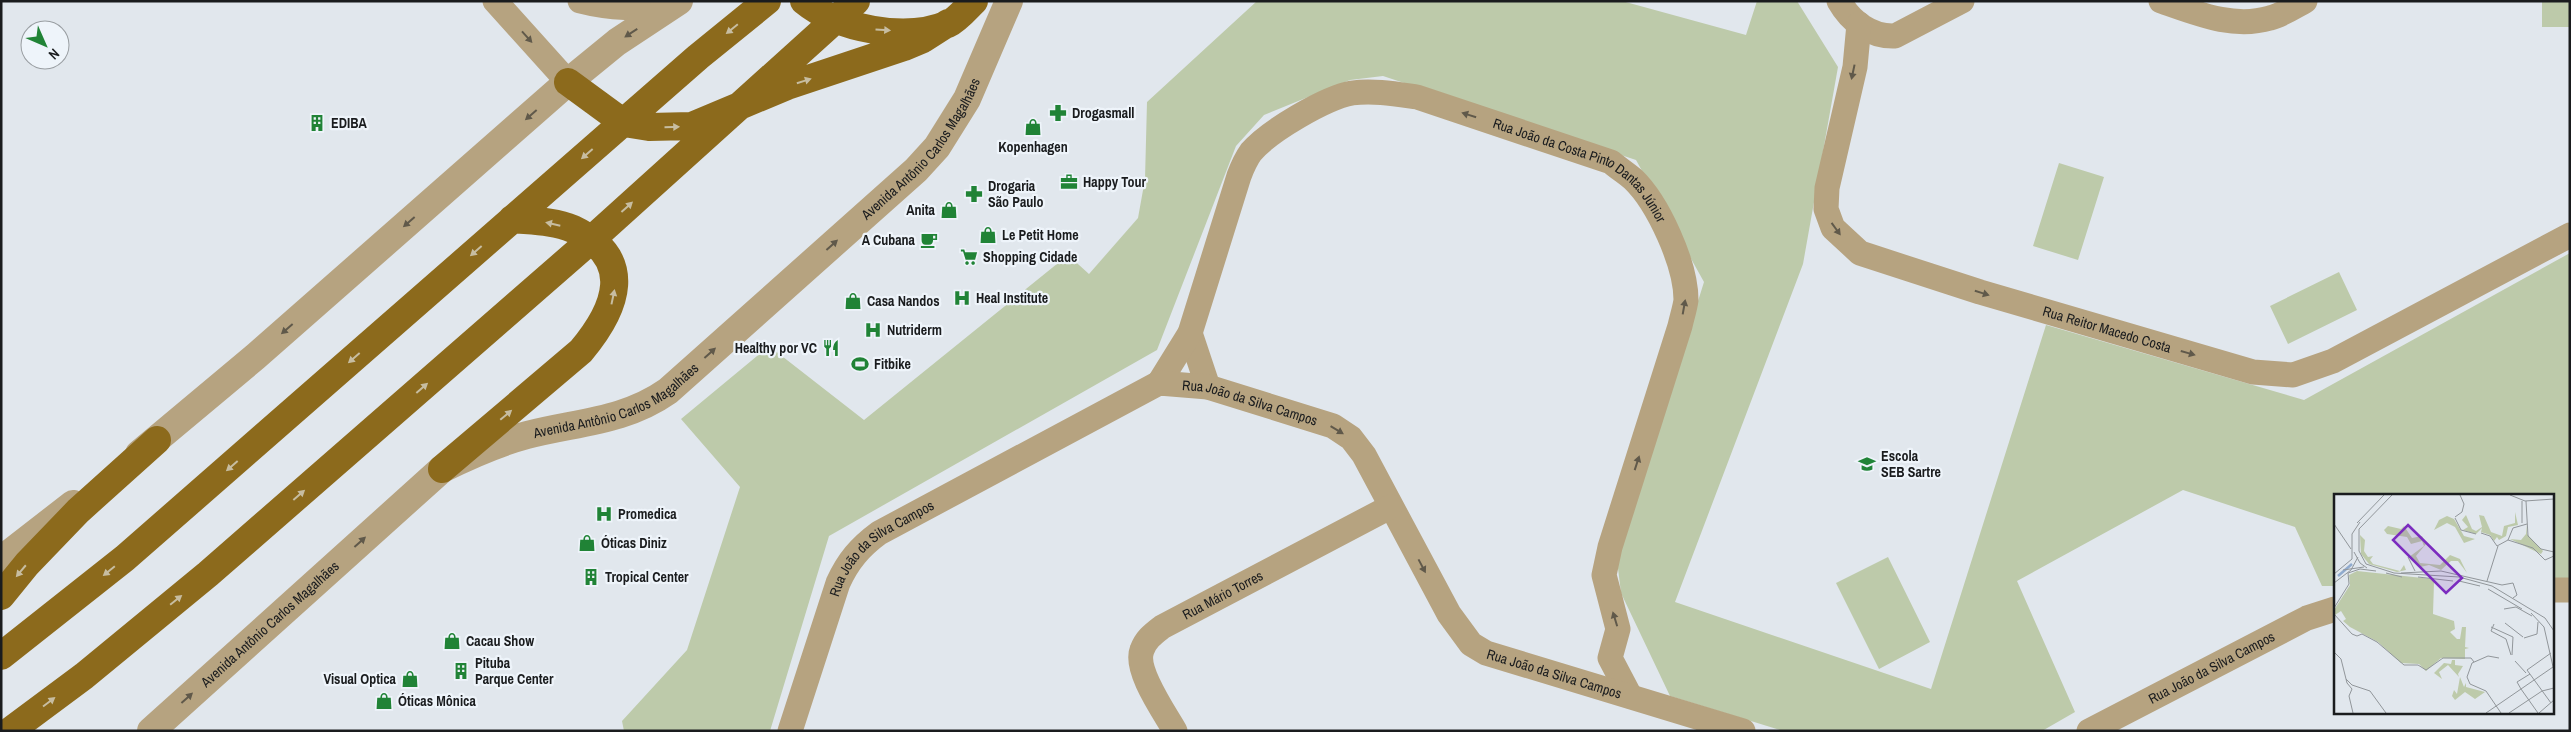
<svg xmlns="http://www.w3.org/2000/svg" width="2571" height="732" viewBox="0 0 2571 732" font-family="'Archivo Narrow',sans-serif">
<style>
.green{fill:#bdcaaa}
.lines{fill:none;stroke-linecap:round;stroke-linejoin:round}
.minor{stroke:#b6a380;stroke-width:25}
.tertiary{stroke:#b6a380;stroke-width:28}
.primary{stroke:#8c6a1c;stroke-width:28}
.oneway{fill:#c7bda1}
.oneway2{fill:#60594a}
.labels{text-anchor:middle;stroke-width:4.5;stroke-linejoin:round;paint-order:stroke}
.poi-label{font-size:14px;font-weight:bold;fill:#1a1c1e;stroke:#eef4fa;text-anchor:start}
.street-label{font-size:14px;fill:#1a1c1e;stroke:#eef4fa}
.inset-river{fill:none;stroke:#90abce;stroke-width:2.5}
.inset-road{fill:none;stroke:#91969a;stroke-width:1}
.view{fill:#7b2cbf;fill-opacity:0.15;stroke:#7b2cbf;stroke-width:2.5}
.inset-edge{fill:none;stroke:#1a1c1e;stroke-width:2.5}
</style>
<rect width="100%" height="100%" fill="#e1e7ed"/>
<path class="green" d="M 1257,1 L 1622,1 L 1746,35 L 1757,1 L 1797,1 L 1838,67 L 1803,264 L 1675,602 L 1931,689 L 2046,325 L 2304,400 L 2570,253 L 2570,579 L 2552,580 L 2552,496 L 2335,496 L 2335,586 L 2322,586 L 2295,527 L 2183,490 L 2017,581 L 2075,712 L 2042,731 L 1783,731 L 1670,696 L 1621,593 L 1617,560 L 1704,282 L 1636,160 L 1383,76 L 1350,80 L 1264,115 L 1236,146 L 1157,350 L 829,536 L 770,731 L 624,731 L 622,721 L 687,650 L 740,487 L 681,419 L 769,346 L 864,420 L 1068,255 L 1089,274 L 1138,218 L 1145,179 L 1147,102 Z
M 2542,1 L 2570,1 L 2570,27 L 2542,27 Z
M 2059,163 L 2104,177 L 2078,260 L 2033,246 Z
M 2339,272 L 2357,310 L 2288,344 L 2270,306 Z
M 1888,557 L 1930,642 L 1879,669 L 1836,583 Z"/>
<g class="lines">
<g class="minor">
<path d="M 495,1 L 568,82"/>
<path d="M 580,1 C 611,9 639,9 671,6"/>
<path d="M 1839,1 C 1851,22 1871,37 1895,36 L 1962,1"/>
<path d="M 2161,1 C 2196,13 2233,29 2270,18 C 2282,15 2294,7 2305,1"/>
<path id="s1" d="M 1859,24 L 1855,67 L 1827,188 L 1826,209 L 1833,228 L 1860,253 L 1980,292 L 2253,372 L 2293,375 L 2333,361 L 2570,235"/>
<path d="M 1190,333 L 1208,387"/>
<path id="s2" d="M 1159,383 L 1190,333 L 1239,176 C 1242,168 1246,159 1251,152 C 1269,131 1325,98 1352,93 C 1373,90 1396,94 1417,97 L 1611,162 C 1618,168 1626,173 1633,179 C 1658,203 1686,264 1686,300 C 1685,308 1682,317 1680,326 L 1610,547 L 1604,575 L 1618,629 L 1610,658 L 1630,696"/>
<path d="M 2552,590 L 2570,590"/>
<path id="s3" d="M 790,731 L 838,583 C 848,561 860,547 879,533 L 1159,383 L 1208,387 L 1333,426 L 1351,438 L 1364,455 L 1449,614 L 1471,644 L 1486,653 L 1743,731"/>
<path id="s4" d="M 1175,731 C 1165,713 1134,670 1142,650 C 1146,639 1153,634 1162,627 L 1390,507"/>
<path id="s5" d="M 2089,731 L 2307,618 L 2335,609"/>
</g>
<g class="tertiary">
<path d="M 139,454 L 255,357 L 568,82 L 617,42 L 679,1"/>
<path d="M 1,560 L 73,504"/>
<path id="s6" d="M 151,731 L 442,469 C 470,455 497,443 527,435 C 576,422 624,422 668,391 L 916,170 L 937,147 L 967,99 L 1009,1"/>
</g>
<path class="primary" d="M 804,1 C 838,29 906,42 948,24 C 957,20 967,8 974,1
M 568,82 L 624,123 L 649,127 L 692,126 L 787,86 L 904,47 L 923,39 L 948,23
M 442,469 L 581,351 C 617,308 636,259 573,229 C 554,221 532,221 512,219
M 1,596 L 27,564 L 78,511 L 157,440
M 1,656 L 125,558 L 698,57 L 767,1
M 10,731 L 84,676 L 208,574 L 591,240 L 856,1"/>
</g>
<defs><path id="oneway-solid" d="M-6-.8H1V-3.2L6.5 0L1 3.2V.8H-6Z" transform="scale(1.25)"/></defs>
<g class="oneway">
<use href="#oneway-solid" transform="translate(732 29) rotate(141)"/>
<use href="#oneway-solid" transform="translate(883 30) rotate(4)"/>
<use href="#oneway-solid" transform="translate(804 81) rotate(-17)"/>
<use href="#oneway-solid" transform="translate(672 127) rotate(-2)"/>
<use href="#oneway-solid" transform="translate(587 154) rotate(139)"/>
<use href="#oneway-solid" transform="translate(627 207) rotate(-42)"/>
<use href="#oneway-solid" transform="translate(553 224) rotate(-167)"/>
<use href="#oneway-solid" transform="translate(476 251) rotate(139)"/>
<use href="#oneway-solid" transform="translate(613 297) rotate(-78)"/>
<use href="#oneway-solid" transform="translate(354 358) rotate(139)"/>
<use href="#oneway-solid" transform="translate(422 388) rotate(-41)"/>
<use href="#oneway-solid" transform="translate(506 415) rotate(-40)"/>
<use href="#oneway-solid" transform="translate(232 466) rotate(139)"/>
<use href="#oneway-solid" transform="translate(299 495) rotate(-41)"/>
<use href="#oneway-solid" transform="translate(21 571) rotate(130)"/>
<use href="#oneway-solid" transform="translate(109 571) rotate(141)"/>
<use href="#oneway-solid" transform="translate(176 600) rotate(-39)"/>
<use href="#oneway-solid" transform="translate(49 702) rotate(-37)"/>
</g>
<g class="oneway2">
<use href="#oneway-solid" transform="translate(631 33) rotate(147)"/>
<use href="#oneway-solid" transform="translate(527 37) rotate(48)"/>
<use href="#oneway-solid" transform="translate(1853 72) rotate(102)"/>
<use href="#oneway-solid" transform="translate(531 115) rotate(139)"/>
<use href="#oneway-solid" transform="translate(1469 115) rotate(-162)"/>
<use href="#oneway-solid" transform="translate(409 222) rotate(139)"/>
<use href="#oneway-solid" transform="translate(1836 229) rotate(54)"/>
<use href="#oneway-solid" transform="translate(832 245) rotate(-42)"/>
<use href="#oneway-solid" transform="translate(1982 293) rotate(17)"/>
<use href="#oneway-solid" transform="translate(1684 307) rotate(-80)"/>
<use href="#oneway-solid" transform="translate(287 329) rotate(139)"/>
<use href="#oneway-solid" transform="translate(710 353) rotate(-42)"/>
<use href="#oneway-solid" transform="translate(2188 353) rotate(16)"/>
<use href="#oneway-solid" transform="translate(1337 430) rotate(31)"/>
<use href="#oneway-solid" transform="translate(1637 463) rotate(-72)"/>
<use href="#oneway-solid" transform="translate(360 542) rotate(-42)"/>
<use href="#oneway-solid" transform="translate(1422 566) rotate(62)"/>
<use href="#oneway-solid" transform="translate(1615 619) rotate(-107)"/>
<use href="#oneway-solid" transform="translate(187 698) rotate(-42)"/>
</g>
<defs>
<g id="pharmacy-bare" transform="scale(1.35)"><path d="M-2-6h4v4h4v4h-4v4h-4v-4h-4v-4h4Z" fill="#208336" stroke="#eef4fa" stroke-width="2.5" paint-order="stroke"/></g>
<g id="building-bare" transform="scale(1.35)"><path d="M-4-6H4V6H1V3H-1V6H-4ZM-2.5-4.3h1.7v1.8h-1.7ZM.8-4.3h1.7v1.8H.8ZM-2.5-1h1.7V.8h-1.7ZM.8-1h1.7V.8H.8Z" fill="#208336" stroke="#eef4fa" stroke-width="2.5" paint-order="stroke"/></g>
<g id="shop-bare" transform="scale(1.35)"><path d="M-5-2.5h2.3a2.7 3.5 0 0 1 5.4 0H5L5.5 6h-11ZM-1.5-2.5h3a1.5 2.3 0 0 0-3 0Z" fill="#208336" stroke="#eef4fa" stroke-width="2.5" paint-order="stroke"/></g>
<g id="office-bare" transform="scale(1.35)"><path d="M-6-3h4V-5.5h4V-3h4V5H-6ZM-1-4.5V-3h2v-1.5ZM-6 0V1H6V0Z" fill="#208336" stroke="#eef4fa" stroke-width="2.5" paint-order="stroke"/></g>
<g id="cafe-bare" transform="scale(1.35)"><path d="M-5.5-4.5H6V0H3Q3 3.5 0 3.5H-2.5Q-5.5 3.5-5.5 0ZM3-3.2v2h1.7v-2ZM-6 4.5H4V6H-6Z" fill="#208336" stroke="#eef4fa" stroke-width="2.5" paint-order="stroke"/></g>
<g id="supermarket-bare" transform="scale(1.35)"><path d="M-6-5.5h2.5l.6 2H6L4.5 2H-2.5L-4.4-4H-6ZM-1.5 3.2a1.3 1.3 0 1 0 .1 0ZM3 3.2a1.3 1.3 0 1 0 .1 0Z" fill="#208336" stroke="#eef4fa" stroke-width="2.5" paint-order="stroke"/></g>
<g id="hospital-bare" transform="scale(1.35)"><path d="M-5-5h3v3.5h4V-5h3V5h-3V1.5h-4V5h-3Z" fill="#208336" stroke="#eef4fa" stroke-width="2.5" paint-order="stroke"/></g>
<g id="restaurant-bare" transform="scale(1.35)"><path d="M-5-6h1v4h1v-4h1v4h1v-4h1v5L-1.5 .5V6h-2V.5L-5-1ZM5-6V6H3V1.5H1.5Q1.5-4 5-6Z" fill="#208336" stroke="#eef4fa" stroke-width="2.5" paint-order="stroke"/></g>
<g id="stadium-bare" transform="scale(1.35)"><path d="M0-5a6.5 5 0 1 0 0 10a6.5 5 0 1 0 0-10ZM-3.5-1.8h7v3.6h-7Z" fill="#208336" stroke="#eef4fa" stroke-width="2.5" paint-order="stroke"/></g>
<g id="school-bare" transform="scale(1.35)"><path d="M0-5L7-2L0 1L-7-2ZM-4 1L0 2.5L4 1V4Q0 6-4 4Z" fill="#208336" stroke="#eef4fa" stroke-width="2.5" paint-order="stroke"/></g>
</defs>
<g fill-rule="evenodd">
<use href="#pharmacy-bare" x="1058" y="113"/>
<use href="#building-bare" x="317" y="123"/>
<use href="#shop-bare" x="1033" y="127"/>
<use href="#office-bare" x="1069" y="182"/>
<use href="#pharmacy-bare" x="974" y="194"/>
<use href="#shop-bare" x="949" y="210"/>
<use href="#shop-bare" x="988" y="235"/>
<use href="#cafe-bare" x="929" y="240"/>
<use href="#supermarket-bare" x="969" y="257"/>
<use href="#hospital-bare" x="962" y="298"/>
<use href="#shop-bare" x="853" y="301"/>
<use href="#hospital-bare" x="873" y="330"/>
<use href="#restaurant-bare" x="831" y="348"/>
<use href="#stadium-bare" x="860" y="364"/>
<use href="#school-bare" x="1867" y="464"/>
<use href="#hospital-bare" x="604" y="514"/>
<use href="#shop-bare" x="587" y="543"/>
<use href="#building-bare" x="591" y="577"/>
<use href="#shop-bare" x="452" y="641"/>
<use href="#building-bare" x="461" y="671"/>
<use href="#shop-bare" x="410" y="679"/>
<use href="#shop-bare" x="384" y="701"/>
</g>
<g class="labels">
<g class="poi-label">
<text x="1072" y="118">Drogasmall</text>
<text x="331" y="128">EDIBA</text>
<text x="1033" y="152" text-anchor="middle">Kopenhagen</text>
<text x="1083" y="187">Happy Tour</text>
<text x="988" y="191">Drogaria<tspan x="988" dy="16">São Paulo</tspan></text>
<text x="935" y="215" text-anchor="end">Anita</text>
<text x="1002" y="240">Le Petit Home</text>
<text x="915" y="245" text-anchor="end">A Cubana</text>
<text x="983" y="262">Shopping Cidade</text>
<text x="976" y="303">Heal Institute</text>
<text x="867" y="306">Casa Nandos</text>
<text x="887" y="335">Nutriderm</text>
<text x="817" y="353" text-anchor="end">Healthy por VC</text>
<text x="874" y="369">Fitbike</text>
<text x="1881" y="461">Escola<tspan x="1881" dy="16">SEB Sartre</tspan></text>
<text x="618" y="519">Promedica</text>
<text x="601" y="548">Óticas Diniz</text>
<text x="605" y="582">Tropical Center</text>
<text x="466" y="646">Cacau Show</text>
<text x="475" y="668">Pituba<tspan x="475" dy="16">Parque Center</tspan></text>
<text x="396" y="684" text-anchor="end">Visual Optica</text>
<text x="398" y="706">Óticas Mônica</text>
</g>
<g class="street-label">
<text dy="5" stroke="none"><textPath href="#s6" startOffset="984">Avenida Antônio Carlos Magalhães</textPath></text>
<text dy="5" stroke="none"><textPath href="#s2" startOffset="616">Rua João da Costa Pinto Dantas Júnior</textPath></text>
<text dy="5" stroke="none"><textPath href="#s1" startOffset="504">Rua Reitor Macedo Costa</textPath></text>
<text dy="5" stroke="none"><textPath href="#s6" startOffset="580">Avenida Antônio Carlos Magalhães</textPath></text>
<text dy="5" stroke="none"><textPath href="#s3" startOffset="632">Rua João da Silva Campos</textPath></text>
<text dy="5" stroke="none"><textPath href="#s3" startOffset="212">Rua João da Silva Campos</textPath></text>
<text dy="5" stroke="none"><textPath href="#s4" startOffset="189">Rua Mário Torres</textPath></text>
<text dy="5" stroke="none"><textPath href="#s6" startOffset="160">Avenida Antônio Carlos Magalhães</textPath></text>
<text dy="5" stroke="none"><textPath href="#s5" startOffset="138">Rua João da Silva Campos</textPath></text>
<text dy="5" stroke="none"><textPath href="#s3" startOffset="1068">Rua João da Silva Campos</textPath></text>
</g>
</g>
<g transform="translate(2334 494)">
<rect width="220" height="220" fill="#e1e7ed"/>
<path d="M 181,18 L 184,31 L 174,33 L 172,42 L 165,46 L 163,43 L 160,47 L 156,41 L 147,38 L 148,34 L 142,40 L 129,36 L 134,33 L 128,26 L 132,21 L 138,35 L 142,37 L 148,33 L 145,21 L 150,22 L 157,38 L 168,42 L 170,32 L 181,29 ZM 113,22 L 120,25 L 130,42 L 141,45 L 130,49 L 121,33 L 113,29 L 100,36 L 105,26 ZM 192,31 L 193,40 L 209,57 L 207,60 L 176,45 L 187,46 L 192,40 ZM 54,32 L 67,35 L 70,32 L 78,44 L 88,42 L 92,50 L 82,62 L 86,69 L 106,71 L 116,61 L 126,65 L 133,79 L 124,67 L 117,67 L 107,76 L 95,71 L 86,73 L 75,63 L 90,52 L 88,47 L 77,50 L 73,43 L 53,40 L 50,36 ZM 26,41 L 31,46 L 30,57 L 34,63 L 39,62 L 36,66 L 39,70 L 66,77 L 70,71 L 72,76 L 63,78 L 35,70 L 27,60 ZM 23,77 L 98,85 L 100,88 L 99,120 L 120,127 L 121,135 L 116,138 L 123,145 L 126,145 L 128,133 L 132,133 L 131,153 L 135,154 L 131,155 L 131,165 L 107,164 L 92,177 L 85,170 L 67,169 L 44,148 L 16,133 L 9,127 L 12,125 L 7,117 L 1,121 L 0,116 L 16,91 L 15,81 ZM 118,166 L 121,166 L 121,171 L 129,172 L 124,180 L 125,183 L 114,171 L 105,178 L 108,185 L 100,179 L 110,169 L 117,170 ZM 126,183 L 130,193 L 132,189 L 132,193 L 151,198 L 141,205 L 131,198 L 121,206 L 118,202 L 120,196 L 123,200 Z" fill="#bdcaaa"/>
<path class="inset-river" d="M 4,82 L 18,70"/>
<path class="inset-road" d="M 58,1 L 25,35 L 25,57 L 32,70 L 60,79 L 125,83 L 158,92 L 211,124 L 220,137M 176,1 L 191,7 L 220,5M 192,7 L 194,42 L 207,55 L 220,58M 121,23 L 128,18 L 130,10 L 126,1M 121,24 L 127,36 L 142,40M 23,29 L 50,1M 188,29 L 188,7M 0,30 L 17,55M 147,39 L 156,42 L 163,52 L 174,46 L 179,34 L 193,30M 174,46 L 199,54 L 211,66 L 220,62M 20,58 L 26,69 L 33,74M 74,63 L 81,77M 9,76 L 30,73M 14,79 L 26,75 L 42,77M 52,79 L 68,83M 67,79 L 107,77 L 168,91 L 179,89 L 183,101 L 179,104M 0,80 L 18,65 L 18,40 L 26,28M 84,83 L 119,87M 125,87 L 146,92M 153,87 L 164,52M 0,89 L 17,76 L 24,63M 154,95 L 188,115M 0,114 L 15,90 L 14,79M 170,115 L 182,113 L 198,122M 197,119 L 210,133 L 220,177M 0,120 L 18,140 L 23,142 L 28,140 L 43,148 L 70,171 L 84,171 L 92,176 L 109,164 L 137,164 L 140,168M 171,129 L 189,143M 160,130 L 157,137 L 172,145 L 177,161M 157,133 L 179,143 L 178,161M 190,144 L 203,140 L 204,128M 0,158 L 7,165 L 13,189 L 18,195 L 15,202 L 19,219M 165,164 L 154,162 L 138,169 L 133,183 L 136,190 L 152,197 L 167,219M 181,167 L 192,179M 193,176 L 217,209M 193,176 L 217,159M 12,185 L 18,191 L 36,197 L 52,219M 187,195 L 219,173M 187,195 L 204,219M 187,195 L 183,188 L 196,180M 152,219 L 187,195M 175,219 L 208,197 L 220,194M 205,219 L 220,206"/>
<path class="view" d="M 74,31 L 128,84 L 112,99 L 59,46 Z"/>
<rect width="220" height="220" class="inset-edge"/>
</g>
<rect width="2571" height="732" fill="none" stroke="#1a1c1e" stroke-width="5"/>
<g transform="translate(45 45) rotate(135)"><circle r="24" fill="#eef4fa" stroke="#999ea2"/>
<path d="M0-4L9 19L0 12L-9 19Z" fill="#208336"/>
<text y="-8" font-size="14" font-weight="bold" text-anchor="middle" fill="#1a1c1e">N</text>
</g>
</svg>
